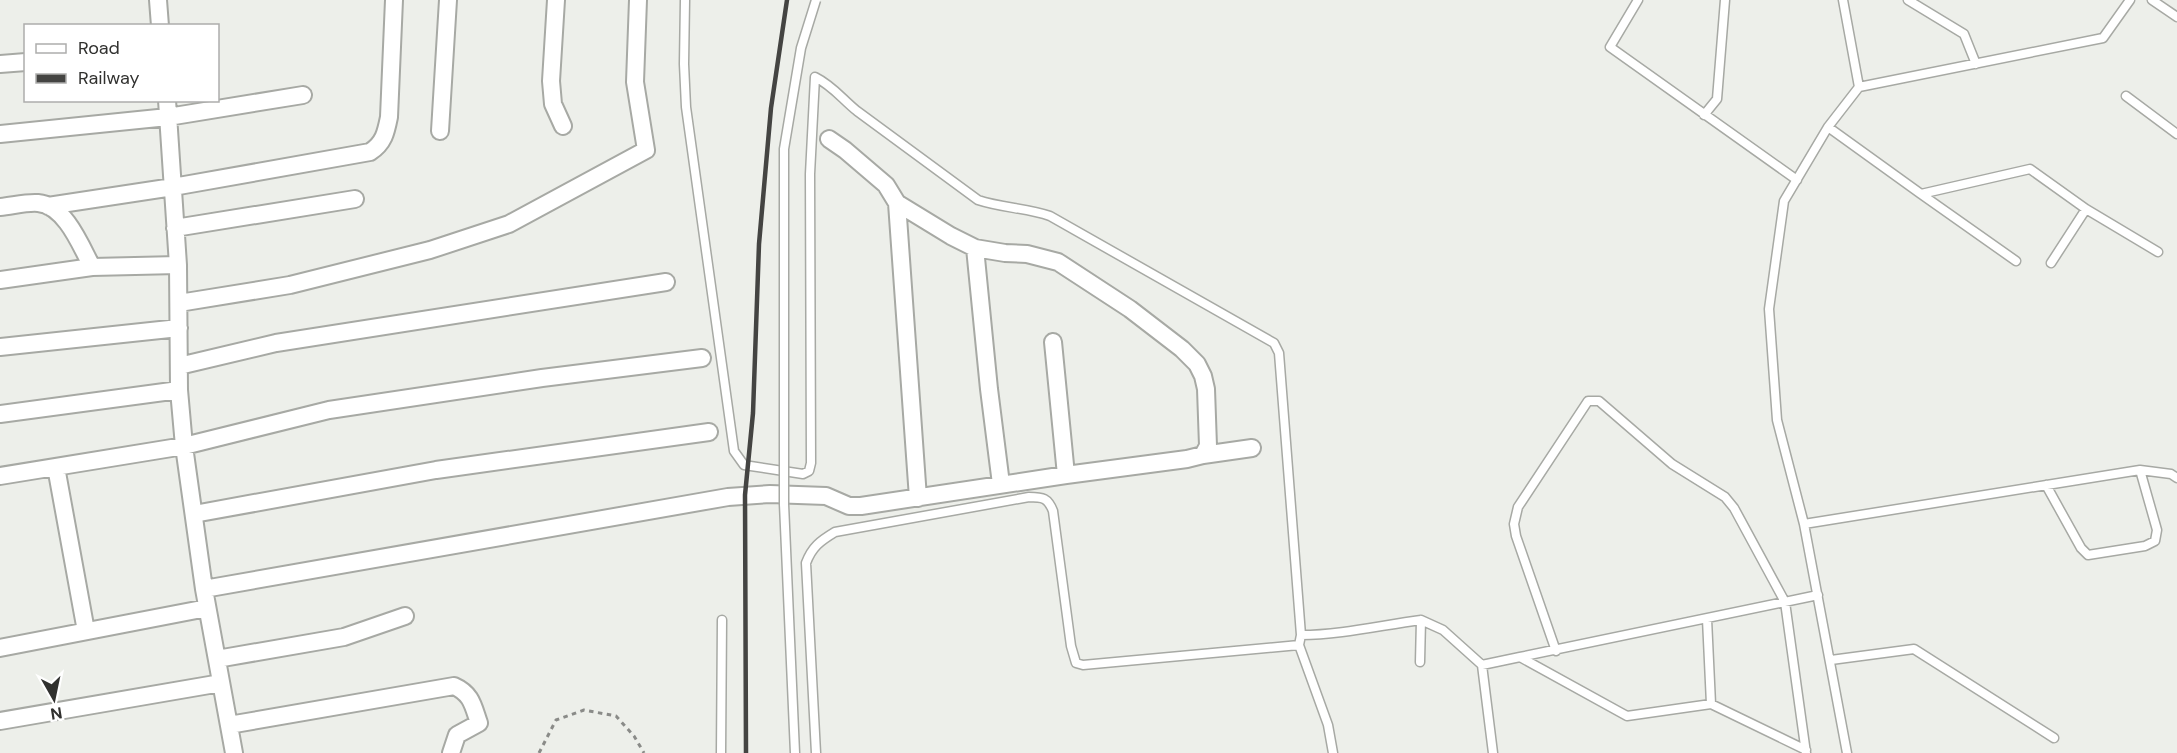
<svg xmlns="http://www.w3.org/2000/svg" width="2177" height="753" viewBox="0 0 2177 753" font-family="'DM Sans',sans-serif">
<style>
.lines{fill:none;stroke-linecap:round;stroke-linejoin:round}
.lane-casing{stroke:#a7a9a4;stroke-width:11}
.street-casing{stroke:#a7a9a4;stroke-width:20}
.path{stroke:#8a8b88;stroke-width:3;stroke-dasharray:4.5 4.5;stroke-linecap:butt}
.lane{stroke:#fff;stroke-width:8}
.street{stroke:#fff;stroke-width:16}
.rail{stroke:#444442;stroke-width:4.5}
.lane-bridge-casing{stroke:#a7a9a4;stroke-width:11;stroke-linecap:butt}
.lane-bridge{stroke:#fff;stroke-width:8}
</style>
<rect width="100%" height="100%" fill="#edefea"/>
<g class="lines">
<g class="lane-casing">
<path id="lane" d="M 685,0 L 684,64 L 686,107 L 734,451 L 744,465 L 803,474 L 809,471 L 811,463 L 810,174 L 815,77 C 833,86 842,99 857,111 L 978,200 C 1002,208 1027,208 1050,216 L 1274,343 L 1279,353 L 1301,635
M 1638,0 L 1610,47 L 1797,180
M 1843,0 L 1859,87 L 1828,127 L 1784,201 L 1769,309 L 1777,420 L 1804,524 L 1847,753
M 1908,0 L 1964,34 L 1976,64
M 2152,0 L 2177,17
M 1859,87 L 2103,38 L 2130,0
M 2126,96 L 2177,134
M 1704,115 L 1717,99 L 1725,0
M 1828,127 L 1921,194 L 2030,169 L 2086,209 L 2158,252
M 1921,194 L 2016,261
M 2051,263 L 2086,209
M 2140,470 L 2171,474 L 2177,478
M 784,504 L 795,753
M 1804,524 L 2140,470 L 2157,530 L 2155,541 L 2145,546 L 2088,555 L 2081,548 L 2046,485
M 1707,619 L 1711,704 L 1627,716 L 1520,657 L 1818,595
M 1421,620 L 1443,630 L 1482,665
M 1556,651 L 1516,536 L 1514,524 L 1518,507 L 1588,401 L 1599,401 L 1672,464 L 1725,497 L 1734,508 L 1785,602 L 1806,753
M 1831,660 L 1914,649 L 2054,738
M 1711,704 L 1806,750
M 721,753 L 722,620
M 816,753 L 806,563 C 812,547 820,541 835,532 L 1029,497 C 1043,497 1048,498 1053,511 L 1071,646 L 1076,663 L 1083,665 L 1299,645
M 1333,753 L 1328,725 L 1299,645 L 1301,635 C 1341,635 1382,625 1421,620 L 1420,662
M 1493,753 L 1482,665 L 1520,657"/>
</g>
<g class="street-casing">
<path id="street" d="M 158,0 L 160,26
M 556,0 L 551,81 L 553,104 L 563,126
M 0,64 L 26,62
M 167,100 L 178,265 L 179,390 L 184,446 L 204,589 L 234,753
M 440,131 L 448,0
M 0,134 L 168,117 L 303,95
M 897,203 L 918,498
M 48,206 L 173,187 L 370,152 C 384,143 386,132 389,117 L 394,0
M 0,207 C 12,206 26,202 38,203 C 65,205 81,246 92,267
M 175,228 L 355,199
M 975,248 L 989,389 L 1001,484
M 0,280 L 92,267 L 178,265
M 179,303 L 290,285 L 430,250 L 509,224 L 646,150 L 635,82 L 638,0
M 1053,342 L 1066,475
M 0,347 L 179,328
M 179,366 L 276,343 L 666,282
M 0,414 L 179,390
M 1203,455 L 1252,448
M 56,467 L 86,631
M 0,476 L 184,446 L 329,410 L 542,378 L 702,358
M 194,514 L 436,470 L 709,432
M 204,589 L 728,497 L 770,494 L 826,496 L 849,506 L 861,506 L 1066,475 L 1187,459 L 1203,455 L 1208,446 L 1206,389 L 1203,376 L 1197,364 L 1182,349 L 1130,309 L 1058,262 L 1027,254 L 1005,253 L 975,248 L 951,236 L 897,203 L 886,185 L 845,150 L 829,139
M 0,648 L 207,608
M 217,659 L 344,637 L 405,616
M 0,721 L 221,683
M 229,725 L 454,686 C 472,694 473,706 479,723 L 457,735 L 451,753"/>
</g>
<path class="path" d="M 539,753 L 556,720 L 584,710 L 616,716 L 634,736 L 644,753"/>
<use href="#lane" class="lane"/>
<use href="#street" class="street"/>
<path class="rail" d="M 746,753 L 745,495 L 753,413 L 759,244 L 771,108 L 787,0"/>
<g class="lane-bridge-casing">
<path id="lane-bridge" d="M 784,504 L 784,149 L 801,48 L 816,0"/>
</g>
<use href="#lane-bridge" class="lane-bridge"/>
</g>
<rect x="24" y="24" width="195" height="78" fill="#ffffff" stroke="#adadac" stroke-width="1.5"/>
<rect x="36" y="44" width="30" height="9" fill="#ffffff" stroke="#adadac" stroke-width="1.5"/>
<text x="78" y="54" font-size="18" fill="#31312f">Road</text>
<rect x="36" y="74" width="30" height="9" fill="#444442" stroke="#adadac" stroke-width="1.5"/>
<text x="78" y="84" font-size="18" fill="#31312f">Railway</text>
<g transform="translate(54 699) rotate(171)" stroke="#ffffff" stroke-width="4.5" paint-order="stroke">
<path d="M0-4.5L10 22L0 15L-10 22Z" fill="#31312f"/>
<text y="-9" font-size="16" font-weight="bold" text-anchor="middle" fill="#31312f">N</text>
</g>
</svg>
